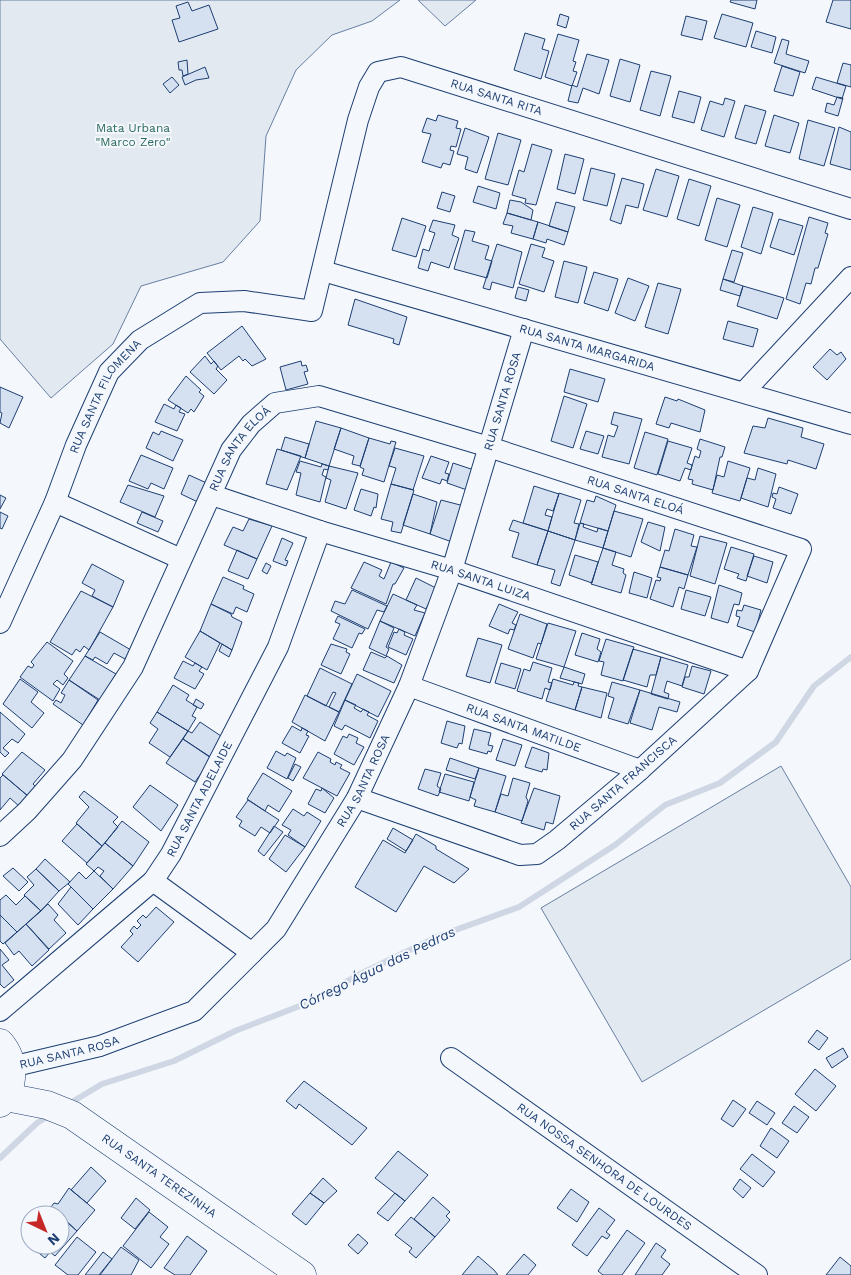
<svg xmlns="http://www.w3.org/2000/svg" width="851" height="1275" viewBox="0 0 851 1275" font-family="'Work Sans',sans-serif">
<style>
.green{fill:#e3e9f0;stroke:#687fa3}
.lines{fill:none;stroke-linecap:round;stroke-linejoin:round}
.stream{stroke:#cfd7e4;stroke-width:6}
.building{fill:#d5e0f0;stroke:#1d3f73}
.street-casing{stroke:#1d3f73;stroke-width:22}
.secondary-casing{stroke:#1d3f73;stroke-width:29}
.street{stroke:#f4f7fb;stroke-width:20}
.secondary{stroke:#f4f7fb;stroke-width:28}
.labels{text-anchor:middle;stroke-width:4;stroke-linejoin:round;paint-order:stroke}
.street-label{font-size:12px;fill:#1d3f73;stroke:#f4f7fb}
.park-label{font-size:12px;fill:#2c6c60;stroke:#f4f7fb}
.water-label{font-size:14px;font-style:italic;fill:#1d3f73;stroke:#f4f7fb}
</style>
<rect width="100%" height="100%" fill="#f4f7fb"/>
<path class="green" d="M 0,0 L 400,0 L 372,21 L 332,35 L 296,70 L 266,136 L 260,221 L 223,262 L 141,286 L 113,344 L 51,398 L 0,339 Z
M 418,0 L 476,0 L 445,26 Z
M 781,766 L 851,887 L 851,959 L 642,1082 L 541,908 Z"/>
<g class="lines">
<path class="stream" d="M 67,1105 L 102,1084 L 174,1061 L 235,1031 L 310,1002 L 360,974 L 439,936 L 519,907 L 615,845 L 665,805 L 720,783 L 776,742 L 814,686 L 851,657
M 0,1158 L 37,1123 L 50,1115"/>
</g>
<path class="building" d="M 731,0 L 757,0 L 755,9 L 730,2 Z
M 833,0 L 851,0 L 851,29 L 826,22 Z
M 188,2 L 192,11 L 209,5 L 218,29 L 179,42 L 172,20 L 180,18 L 176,6 Z
M 560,14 L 569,17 L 566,28 L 557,25 Z
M 722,14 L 753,23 L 746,47 L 714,38 Z
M 686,16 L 707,21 L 702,40 L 681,35 Z
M 756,31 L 776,37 L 772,53 L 751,47 Z
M 525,33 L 545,39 L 542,49 L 549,51 L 541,79 L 514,70 Z
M 558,34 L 579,40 L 573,61 L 576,62 L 573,71 L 577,72 L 572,86 L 545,77 Z
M 782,39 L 789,41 L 786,54 L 809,61 L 805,73 L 774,63 Z
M 587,54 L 609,60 L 599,94 L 583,88 L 578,103 L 568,101 L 572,85 L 577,87 Z
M 620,59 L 640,65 L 630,102 L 610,96 Z
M 187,60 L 188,74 L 183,76 L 182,70 L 179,70 L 178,62 Z
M 843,63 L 851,65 L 851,87 L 837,83 Z
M 782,66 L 800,72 L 793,96 L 774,91 Z
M 205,67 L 209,78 L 196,80 L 185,85 L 182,77 Z
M 651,71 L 671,76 L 660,116 L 640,110 Z
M 172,77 L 179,85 L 170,93 L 163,84 Z
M 816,77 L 846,86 L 842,99 L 812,89 Z
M 679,91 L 701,97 L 694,123 L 672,117 Z
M 837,97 L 843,98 L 838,116 L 825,112 L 827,103 L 834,105 Z
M 725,98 L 735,101 L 724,137 L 701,130 L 710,101 L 723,105 Z
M 745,105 L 766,111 L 756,144 L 735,138 Z
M 438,115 L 458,121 L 456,128 L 461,129 L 456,147 L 451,146 L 450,150 L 454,151 L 450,165 L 443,163 L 441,168 L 422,162 L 431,134 L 422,132 L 427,118 L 436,121 Z
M 774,115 L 799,123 L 790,153 L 765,146 Z
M 808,120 L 835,128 L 824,166 L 799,159 Z
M 839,127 L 851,132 L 851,170 L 830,164 Z
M 465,128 L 489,137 L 477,173 L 465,169 L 468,157 L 457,154 Z
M 498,133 L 521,140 L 508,185 L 485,179 Z
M 532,144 L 552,150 L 536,205 L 525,203 L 526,199 L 512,195 L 519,170 L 524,172 Z
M 565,154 L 584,159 L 575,194 L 557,189 Z
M 591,168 L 615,174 L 607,206 L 583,200 Z
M 656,169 L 679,176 L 667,217 L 643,210 Z
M 622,178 L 644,184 L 638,208 L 626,205 L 621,224 L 610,220 Z
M 689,179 L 711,186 L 699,226 L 677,219 Z
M 478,186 L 500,193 L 496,209 L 473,202 Z
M 442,192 L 455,196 L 450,212 L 437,208 Z
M 717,198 L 740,205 L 727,247 L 705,240 Z
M 510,200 L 521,202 L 533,210 L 531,220 L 507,213 Z
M 556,202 L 575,207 L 568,232 L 549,226 Z
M 753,207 L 773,213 L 761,254 L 741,247 Z
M 507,213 L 538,222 L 533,239 L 511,233 L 513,226 L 503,224 Z
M 809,217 L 828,223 L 825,233 L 828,234 L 818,268 L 815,268 L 811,284 L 806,283 L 800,304 L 786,299 Z
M 402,218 L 426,226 L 416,257 L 392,250 Z
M 779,219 L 803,226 L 794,255 L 770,247 Z
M 433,220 L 455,225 L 452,235 L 459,238 L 449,268 L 431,262 L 428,271 L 418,268 L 423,249 L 429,251 L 435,233 L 429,231 Z
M 538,222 L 568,232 L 564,245 L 547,239 L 546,243 L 533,239 Z
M 465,230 L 475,232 L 472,241 L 489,246 L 485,259 L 492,261 L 487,278 L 454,269 Z
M 497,244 L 522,252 L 513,288 L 492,282 L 490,290 L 483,288 Z
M 531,244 L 545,248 L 542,257 L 554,261 L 544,292 L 519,284 Z
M 732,250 L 743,253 L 734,282 L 723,279 Z
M 564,261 L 587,267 L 578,303 L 555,297 Z
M 594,272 L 618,279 L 608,311 L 584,303 Z
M 628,278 L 649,286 L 635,321 L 615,313 Z
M 723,279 L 743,286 L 740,296 L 720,290 Z
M 658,283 L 681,289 L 668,334 L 645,327 Z
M 743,286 L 784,298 L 777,319 L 737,306 Z
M 518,287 L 529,290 L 526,301 L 515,298 Z
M 355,299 L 407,317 L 399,345 L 393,343 L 394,339 L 348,325 Z
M 728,321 L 758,329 L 753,347 L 723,339 Z
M 242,326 L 266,359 L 252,366 L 245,359 L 243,361 L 239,356 L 221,370 L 207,353 Z
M 830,349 L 837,355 L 841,352 L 846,359 L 827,380 L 813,367 Z
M 205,356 L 211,364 L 214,361 L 218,366 L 216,369 L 227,380 L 214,394 L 190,372 Z
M 301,361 L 302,366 L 306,365 L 308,371 L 304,372 L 308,384 L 286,390 L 280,367 Z
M 570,369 L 605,379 L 598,402 L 564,392 Z
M 186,376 L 201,390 L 199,392 L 204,396 L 194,412 L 191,409 L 188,413 L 168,400 Z
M 0,387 L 23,397 L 9,428 L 0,423 L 2,413 L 0,412 Z
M 564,396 L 587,404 L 573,448 L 551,441 Z
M 665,397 L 677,401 L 678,399 L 705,410 L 700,432 L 671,423 L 669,428 L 656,424 Z
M 164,404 L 174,409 L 176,405 L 181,408 L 179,412 L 185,414 L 177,431 L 155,422 Z
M 614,412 L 642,419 L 629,464 L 602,457 L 608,435 L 614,437 L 618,426 L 611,424 Z
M 768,418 L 803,428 L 801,437 L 824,444 L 816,469 L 788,460 L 787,464 L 744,453 L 753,426 L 765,428 Z
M 316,421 L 341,428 L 329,466 L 305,458 Z
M 341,428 L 369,438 L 360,466 L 352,464 L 354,456 L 334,449 Z
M 161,431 L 183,440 L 173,461 L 146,448 L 153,432 L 159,435 Z
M 586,431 L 604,436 L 598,454 L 580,449 Z
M 645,432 L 668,439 L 657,475 L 634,468 Z
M 285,437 L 309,444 L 305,458 L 281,450 Z
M 369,438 L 390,444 L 391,441 L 396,442 L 384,482 L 362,475 L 364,469 L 360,467 Z
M 700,439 L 725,447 L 722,457 L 720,457 L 713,490 L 692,484 L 693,480 L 688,479 L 695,456 L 699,458 L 701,451 L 697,449 Z
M 668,441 L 692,448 L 687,463 L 692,465 L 691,470 L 685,468 L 680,481 L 658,474 Z
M 395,448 L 424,456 L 413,490 L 391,484 L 396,468 L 389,466 Z
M 277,449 L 301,456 L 287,490 L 266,484 Z
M 141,455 L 173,468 L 164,489 L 151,483 L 148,489 L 129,481 Z
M 431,456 L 449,462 L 445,473 L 449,474 L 447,481 L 442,479 L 440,484 L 422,478 Z
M 300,461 L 321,467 L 322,464 L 329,466 L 328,470 L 324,469 L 322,475 L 326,477 L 320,502 L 296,495 L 301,473 L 296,472 Z
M 728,461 L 750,468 L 740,501 L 712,493 L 717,475 L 724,477 Z
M 453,463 L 474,470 L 467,490 L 447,483 Z
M 329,466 L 358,473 L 346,509 L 325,502 L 331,480 L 326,478 Z
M 758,468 L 776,474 L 768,507 L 741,498 L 747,478 L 755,480 Z
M 189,475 L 211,485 L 202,504 L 181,494 Z
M 391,484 L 414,490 L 401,533 L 391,531 L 393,522 L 381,519 Z
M 128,485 L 164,496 L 155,517 L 120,502 Z
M 534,486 L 559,494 L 553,511 L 547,509 L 545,515 L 552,517 L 548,531 L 523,523 Z
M 779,487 L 798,494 L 791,514 L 773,508 L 776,499 L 772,497 L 773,493 L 777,494 Z
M 361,489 L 378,494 L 376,508 L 374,507 L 371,516 L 354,510 Z
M 559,493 L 581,500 L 574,523 L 579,524 L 575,540 L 548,531 Z
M 413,494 L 437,502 L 430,534 L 403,525 Z
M 0,495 L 6,498 L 0,509 Z
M 596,496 L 616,505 L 608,531 L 580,523 L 587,500 L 594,502 Z
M 441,500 L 464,506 L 452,542 L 430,534 Z
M 614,511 L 643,519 L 631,557 L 603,548 Z
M 0,512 L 8,516 L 2,529 L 0,528 Z
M 142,512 L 163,521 L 158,532 L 137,523 Z
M 249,519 L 272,526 L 257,559 L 224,545 L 233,527 L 243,531 Z
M 513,520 L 548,531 L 537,565 L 512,557 L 519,533 L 509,530 Z
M 648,522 L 665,527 L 660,551 L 641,542 Z
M 580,523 L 584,524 L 583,527 L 597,532 L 598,528 L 608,531 L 603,548 L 575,540 Z
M 675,529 L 694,535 L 691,546 L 697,547 L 688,575 L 660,567 L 665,550 L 669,551 Z
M 548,531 L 575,540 L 560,586 L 551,583 L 555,570 L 537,565 Z
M 700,536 L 727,543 L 715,584 L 690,576 Z
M 282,538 L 293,543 L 285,560 L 288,561 L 286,566 L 273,561 Z
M 731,547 L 754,554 L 746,581 L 737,578 L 739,574 L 724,569 Z
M 603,548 L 616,552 L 612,565 L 624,569 L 623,573 L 626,575 L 621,593 L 591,584 Z
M 237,550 L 257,559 L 248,579 L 228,571 Z
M 575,555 L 598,562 L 592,583 L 569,575 Z
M 754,556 L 773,562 L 767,583 L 747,576 Z
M 364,562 L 382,570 L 379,576 L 384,579 L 391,562 L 404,568 L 395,584 L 393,584 L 386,604 L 351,588 Z
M 266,563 L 271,566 L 267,574 L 262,571 Z
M 92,564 L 124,581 L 113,607 L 92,596 L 95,590 L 82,583 Z
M 660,567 L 688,575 L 684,589 L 679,587 L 673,607 L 650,599 L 656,580 L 660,581 L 661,578 L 657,577 Z
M 634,572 L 652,578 L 647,598 L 629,593 Z
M 223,577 L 244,586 L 243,589 L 254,594 L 247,612 L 236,607 L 233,614 L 211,604 Z
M 416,578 L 436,588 L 426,609 L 406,600 Z
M 719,585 L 742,593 L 739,605 L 734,604 L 728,623 L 711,618 Z
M 352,590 L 387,606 L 384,612 L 377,610 L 368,629 L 331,611 L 335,601 L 345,604 Z
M 686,590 L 711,597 L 705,616 L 681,609 Z
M 81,591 L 113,607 L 89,650 L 84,646 L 80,652 L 76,649 L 72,655 L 50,642 Z
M 393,594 L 417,605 L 414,610 L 425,613 L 415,636 L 380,621 Z
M 211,604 L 231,614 L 232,617 L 242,622 L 232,650 L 200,631 Z
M 499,604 L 518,612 L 512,623 L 516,625 L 514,630 L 510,629 L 508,634 L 489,626 Z
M 744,605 L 761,610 L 755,632 L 737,626 L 740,617 L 736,616 L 737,610 L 742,611 Z
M 520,614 L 547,624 L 541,644 L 538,643 L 533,658 L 508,649 Z
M 338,616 L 365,629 L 362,634 L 359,633 L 352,648 L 333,639 L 340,624 L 335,622 Z
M 380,621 L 394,628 L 386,647 L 389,649 L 386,656 L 369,648 Z
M 548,623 L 576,631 L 564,667 L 536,659 Z
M 399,629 L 405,632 L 404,635 L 413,639 L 406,655 L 388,647 L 394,632 L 397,633 Z
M 200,631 L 220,643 L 207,670 L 185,657 Z
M 100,632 L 131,650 L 125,659 L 114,653 L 107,664 L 95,657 L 93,660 L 85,656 Z
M 582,633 L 600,639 L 597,649 L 601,652 L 598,662 L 575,655 Z
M 478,638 L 502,645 L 490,683 L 466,676 Z
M 606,639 L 634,647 L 623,681 L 601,675 L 604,662 L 599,661 Z
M 47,642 L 73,661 L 64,674 L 68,678 L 63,685 L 57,680 L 53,684 L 60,689 L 53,701 L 20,677 L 28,666 L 32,668 L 34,665 L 31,662 Z
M 222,644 L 232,650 L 229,657 L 219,651 Z
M 331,644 L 347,649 L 346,652 L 350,654 L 341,674 L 321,665 Z
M 633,649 L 661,657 L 656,675 L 650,675 L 647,687 L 623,680 Z
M 371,652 L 385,658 L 387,656 L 402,665 L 394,683 L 363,670 Z
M 85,656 L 116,674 L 100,700 L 69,680 Z
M 661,657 L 688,665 L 682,686 L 667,681 L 664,692 L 669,694 L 668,699 L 651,694 Z
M 183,661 L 193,666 L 195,663 L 202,667 L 199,671 L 204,674 L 195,689 L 174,678 Z
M 533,662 L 552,668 L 548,682 L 552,683 L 550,690 L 545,688 L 542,699 L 517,691 L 524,669 L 530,671 Z
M 501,663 L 521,669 L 515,689 L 495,683 Z
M 692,666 L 711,671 L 704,694 L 682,687 L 685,677 L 689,677 Z
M 564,667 L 585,674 L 582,684 L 560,678 Z
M 320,668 L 352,684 L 339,712 L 329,707 L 336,693 L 333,692 L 326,706 L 307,696 Z
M 357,674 L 391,691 L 378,717 L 345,700 Z
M 20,679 L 38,692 L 31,702 L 44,713 L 32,728 L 3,704 Z
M 553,679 L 573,685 L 574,682 L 579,683 L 578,686 L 582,687 L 575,710 L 546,701 Z
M 69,680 L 98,700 L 83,725 L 53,704 L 56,700 L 61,703 L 65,695 L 61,693 Z
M 612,682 L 640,690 L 628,724 L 608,718 L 614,698 L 608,696 Z
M 173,685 L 189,695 L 186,700 L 197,707 L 192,716 L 196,718 L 188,731 L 157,712 Z
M 582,687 L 607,693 L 601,718 L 575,710 Z
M 640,690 L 680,702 L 677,712 L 659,707 L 652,730 L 630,723 Z
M 305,695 L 339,712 L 325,741 L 292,722 Z
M 196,699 L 204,704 L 201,709 L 193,705 Z
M 345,700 L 356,705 L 354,708 L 361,712 L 363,709 L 369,712 L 367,715 L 378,721 L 370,738 L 345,725 L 342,730 L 334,726 Z
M 0,712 L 25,734 L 18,743 L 12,739 L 3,748 L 9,753 L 5,757 L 0,752 Z
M 157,712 L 188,731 L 170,757 L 149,743 L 158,729 L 150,723 Z
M 447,721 L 465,726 L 462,744 L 459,743 L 457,748 L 441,743 Z
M 200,722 L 224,738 L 211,758 L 183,739 L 188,731 L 192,733 Z
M 292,726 L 301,731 L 302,728 L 308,731 L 306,735 L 309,736 L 300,753 L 282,743 Z
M 474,729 L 491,733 L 488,745 L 493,746 L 491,752 L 488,751 L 487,754 L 469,749 Z
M 349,734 L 358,738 L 356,743 L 364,747 L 354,765 L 334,754 L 343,736 L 347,738 Z
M 183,739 L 212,758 L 195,782 L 166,763 Z
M 503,739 L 522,745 L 515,766 L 496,760 Z
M 532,747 L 549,753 L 547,770 L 543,769 L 542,772 L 525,767 Z
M 276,751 L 285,756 L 287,753 L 296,758 L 287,779 L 267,768 Z
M 22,752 L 45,770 L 33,784 L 36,787 L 28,796 L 2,774 Z
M 318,752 L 331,759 L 330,762 L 335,765 L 336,762 L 342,765 L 340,768 L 350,773 L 337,796 L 303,778 Z
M 450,758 L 479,768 L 475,779 L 446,770 Z
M 295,764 L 301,767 L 293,781 L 288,778 Z
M 479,768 L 506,776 L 495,812 L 474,806 L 476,800 L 470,797 Z
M 425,769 L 441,773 L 437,786 L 441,789 L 438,796 L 418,789 Z
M 263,773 L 292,791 L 279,812 L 268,805 L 265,811 L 247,799 Z
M 445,774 L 474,782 L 469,801 L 439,792 Z
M 3,775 L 29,797 L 20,807 L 10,798 L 0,810 L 0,778 Z
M 513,778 L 530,783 L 526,797 L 528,801 L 522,821 L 495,812 L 501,794 L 508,796 Z
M 150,785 L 178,805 L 161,831 L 133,807 Z
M 322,788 L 334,798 L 325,813 L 308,804 L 316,789 L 321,791 Z
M 534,788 L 560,796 L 553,824 L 546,822 L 544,830 L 521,823 Z
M 84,791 L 118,817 L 113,822 L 118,827 L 102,846 L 76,823 L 89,807 L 79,797 Z
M 248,800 L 279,820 L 270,833 L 261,827 L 255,836 L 239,826 L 242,821 L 236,817 Z
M 293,809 L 304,816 L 307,812 L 321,821 L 305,847 L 288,835 L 291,830 L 282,825 Z
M 122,821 L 149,842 L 133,866 L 105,843 Z
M 77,824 L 102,846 L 87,863 L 62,841 Z
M 274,826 L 283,832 L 264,856 L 258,851 Z
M 393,828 L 413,840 L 406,851 L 387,839 Z
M 416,834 L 436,846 L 436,849 L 469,869 L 454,883 L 424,866 L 396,912 L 355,887 L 383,840 L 405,853 Z
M 285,835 L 305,847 L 286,872 L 269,859 Z
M 105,843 L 133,866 L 113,889 L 100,876 L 104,871 L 98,867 L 94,871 L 86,864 Z
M 45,859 L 70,882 L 59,891 L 36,869 Z
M 13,868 L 28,882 L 19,891 L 3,876 Z
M 36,869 L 59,891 L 41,911 L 24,895 L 34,885 L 27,877 Z
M 94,871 L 113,889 L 93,909 L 68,884 L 79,872 L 86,879 Z
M 71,887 L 93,909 L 78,925 L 58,904 Z
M 6,895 L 16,905 L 25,896 L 41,911 L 17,932 L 0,915 L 0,900 Z
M 48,904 L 58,915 L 54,920 L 66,933 L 49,949 L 26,924 Z
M 156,907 L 174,922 L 138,962 L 121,947 L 133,934 L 130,931 L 134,926 L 137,929 L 141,925 L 137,921 L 143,915 L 146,918 Z
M 0,915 L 17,932 L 3,944 L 0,941 Z
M 26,924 L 49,950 L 32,966 L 19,951 L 14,955 L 5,943 Z
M 0,949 L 9,960 L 2,965 L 14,980 L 4,988 L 0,984 Z
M 817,1030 L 828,1038 L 819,1050 L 808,1042 Z
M 843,1048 L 848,1057 L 832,1068 L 826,1058 Z
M 815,1069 L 836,1086 L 816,1111 L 795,1094 Z
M 304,1081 L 367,1128 L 352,1145 L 299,1104 L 296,1109 L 286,1101 Z
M 733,1100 L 746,1109 L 733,1127 L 721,1119 Z
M 757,1101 L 775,1113 L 767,1125 L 749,1113 Z
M 794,1106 L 809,1117 L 797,1133 L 782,1123 Z
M 771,1128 L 789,1141 L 777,1158 L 760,1146 Z
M 398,1151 L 428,1175 L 405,1201 L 375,1178 Z
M 752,1154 L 775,1172 L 763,1187 L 740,1169 Z
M 91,1167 L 106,1181 L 87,1203 L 71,1190 Z
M 323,1178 L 337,1191 L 324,1203 L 310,1193 Z
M 740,1179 L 751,1188 L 743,1198 L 733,1189 Z
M 69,1188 L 95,1210 L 77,1231 L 60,1215 L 56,1213 L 45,1215 L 54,1203 L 58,1204 Z
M 571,1189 L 589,1202 L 577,1222 L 557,1208 Z
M 310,1193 L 324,1203 L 306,1225 L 292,1214 Z
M 395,1193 L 405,1201 L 388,1221 L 377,1213 Z
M 433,1197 L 450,1212 L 446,1216 L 450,1220 L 435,1237 L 414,1219 Z
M 136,1198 L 150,1210 L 135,1229 L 121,1218 Z
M 599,1208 L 615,1220 L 606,1232 L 610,1235 L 607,1239 L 602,1236 L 587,1256 L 572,1245 Z
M 149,1212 L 168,1227 L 160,1237 L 169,1244 L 151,1268 L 123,1246 Z
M 60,1216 L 77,1231 L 55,1256 L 50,1252 L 45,1258 L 29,1245 L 60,1245 Z
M 411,1217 L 435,1237 L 416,1258 L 409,1252 L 412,1248 L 395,1235 Z
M 627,1230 L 645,1243 L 622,1275 L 603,1275 L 598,1271 Z
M 358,1234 L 368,1243 L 358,1254 L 348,1245 Z
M 187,1236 L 207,1251 L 190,1275 L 175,1275 L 164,1268 Z
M 77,1237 L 96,1252 L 78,1275 L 68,1275 L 55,1265 Z
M 656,1243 L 666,1250 L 661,1257 L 670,1264 L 662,1275 L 635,1275 Z
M 121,1247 L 139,1260 L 131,1275 L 100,1275 Z
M 103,1252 L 112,1259 L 99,1275 L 85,1275 Z
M 524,1254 L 536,1265 L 528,1275 L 506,1275 Z
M 478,1256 L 494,1270 L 498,1275 L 462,1275 Z
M 840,1257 L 851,1266 L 851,1275 L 826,1275 Z"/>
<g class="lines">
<g class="street-casing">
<g id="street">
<path id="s1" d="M 323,271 L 851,424"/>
<path d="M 744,392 L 851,277"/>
<path id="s2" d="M 212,495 L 320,531 L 452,570 L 748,671"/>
<path d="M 55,502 L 181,559"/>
<path id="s3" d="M 0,623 L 55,502 L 76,445 L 109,372 L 140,340 L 200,303 L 244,301 L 312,311 L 358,120 L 369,87 L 378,72 L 401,67 L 851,209"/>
<path id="s4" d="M 409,686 L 640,770"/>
<path id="s5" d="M 0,836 L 27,811 L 72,760 L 133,667 L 231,450 L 251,424 L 275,403 L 319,396 L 489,447 L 801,549 L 748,671 L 640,770 L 557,840 L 537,854 L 520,855 L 357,798"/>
<path d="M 153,881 L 252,953"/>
<path id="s6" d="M 0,1011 L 153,881 L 171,854 L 278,647 L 320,531"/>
<path id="s7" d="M 451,1058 L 757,1275"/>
<path id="s8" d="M 11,1067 L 100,1046 L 194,1011 L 276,929 L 357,798 L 409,686 L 452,570 L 524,329"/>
</g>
</g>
<g class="secondary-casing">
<g id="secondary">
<path d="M 0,1043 C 15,1060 15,1086 0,1103"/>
<path id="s9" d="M 6,1097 L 47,1105 L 72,1115 L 302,1275"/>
</g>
</g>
<use href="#street" class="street"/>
<use href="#secondary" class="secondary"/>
</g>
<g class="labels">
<g class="street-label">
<text dy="4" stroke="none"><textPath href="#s3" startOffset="874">RUA SANTA RITA</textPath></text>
<text dy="4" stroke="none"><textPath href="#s1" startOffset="275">RUA SANTA MARGARIDA</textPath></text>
<text dy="4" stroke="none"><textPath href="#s3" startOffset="251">RUA SANTA FILOMENA</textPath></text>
<text dy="4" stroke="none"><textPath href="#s8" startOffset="885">RUA SANTA ROSA</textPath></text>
<text dy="4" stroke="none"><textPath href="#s5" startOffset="460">RUA SANTA ELOÁ</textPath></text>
<text dy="4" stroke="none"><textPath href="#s5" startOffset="895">RUA SANTA ELOÁ</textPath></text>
<text dy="4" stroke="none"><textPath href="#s2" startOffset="282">RUA SANTA LUIZA</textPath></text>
<text dy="4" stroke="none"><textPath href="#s4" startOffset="122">RUA SANTA MATILDE</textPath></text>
<text dy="4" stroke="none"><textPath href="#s8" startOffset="480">RUA SANTA ROSA</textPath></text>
<text transform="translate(623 783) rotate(-41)" y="4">RUA SANTA FRANCISCA</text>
<text dy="4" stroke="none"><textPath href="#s6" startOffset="295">RUA SANTA ADELAIDE</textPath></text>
<text dy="4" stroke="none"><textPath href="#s8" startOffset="60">RUA SANTA ROSA</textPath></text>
<text dy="4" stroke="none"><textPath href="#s7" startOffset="188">RUA NOSSA SENHORA DE LOURDES</textPath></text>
<text dy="4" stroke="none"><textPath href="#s9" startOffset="175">RUA SANTA TEREZINHA</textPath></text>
</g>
<g class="park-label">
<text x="133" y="132">Mata Urbana<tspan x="133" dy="14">"Marco Zero"</tspan></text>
</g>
<g class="water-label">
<text transform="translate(377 968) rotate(-26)" y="5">Córrego Água das Pedras</text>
</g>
</g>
<g transform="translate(45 1230) rotate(137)"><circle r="24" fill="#f4f7fb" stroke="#9eadc5"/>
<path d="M0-4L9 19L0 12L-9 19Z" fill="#c62828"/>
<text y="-8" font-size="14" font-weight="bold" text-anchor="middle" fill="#1d3f73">N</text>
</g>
</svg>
